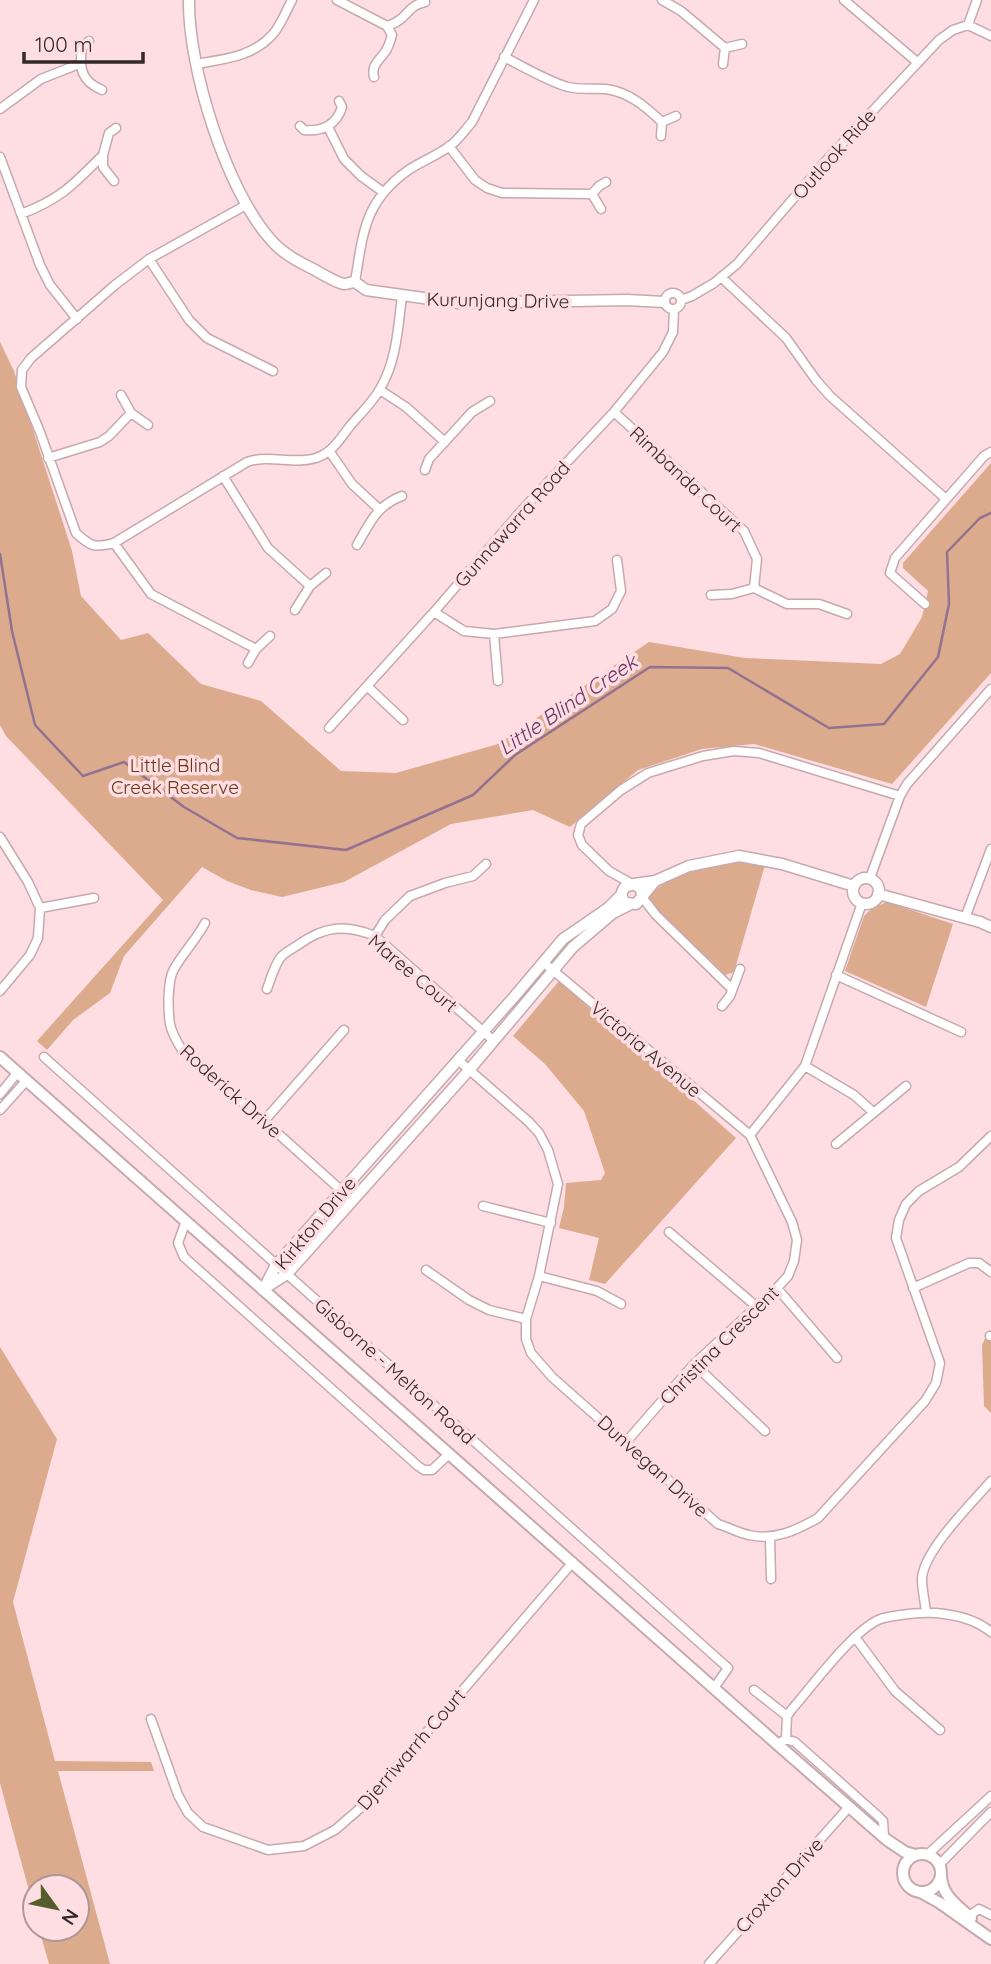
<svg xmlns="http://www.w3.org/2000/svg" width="991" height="1964" viewBox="0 0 991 1964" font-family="Quicksand,sans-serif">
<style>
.green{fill:#dcab8d}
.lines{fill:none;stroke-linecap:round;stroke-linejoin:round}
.stream{stroke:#927290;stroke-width:2.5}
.minor-casing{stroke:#c6a9ad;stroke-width:11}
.tertiary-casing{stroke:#c6a9ad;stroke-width:13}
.secondary-casing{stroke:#c6a9ad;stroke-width:14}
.minor{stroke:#fff;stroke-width:8}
.tertiary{stroke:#fff;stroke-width:10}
.secondary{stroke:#fff;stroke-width:10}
.labels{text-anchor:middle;stroke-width:7;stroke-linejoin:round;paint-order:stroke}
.street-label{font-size:19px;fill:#34292a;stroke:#fedee2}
.park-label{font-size:19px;fill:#6a3816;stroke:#fedee2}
.water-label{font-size:21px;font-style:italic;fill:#69356a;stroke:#fedee2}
</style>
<rect width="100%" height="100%" fill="#fedee2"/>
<path class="green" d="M 0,342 L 14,371 L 72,551 L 81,596 L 121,640 L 148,633 L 201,684 L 261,701 L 341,771 L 396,773 L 498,744 L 649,642 L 745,658 L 881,664 L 900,654 L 922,617 L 928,591 L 903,568 L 903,563 L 991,463 L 991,673 L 892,784 L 754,744 L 702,749 L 638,770 L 570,827 L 533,810 L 451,824 L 344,882 L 282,897 L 251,890 L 227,881 L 202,867 L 124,956 L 110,993 L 73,1020 L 47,1050 L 37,1041 L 163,900 L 6,736 L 0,725 Z
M 743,862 L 765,865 L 734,972 L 725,975 L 659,911 L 648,896 C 674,872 709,866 743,862 Z
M 887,902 L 953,924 L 926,1007 L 845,971 L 864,916 L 872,908 Z
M 559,981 L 736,1138 L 605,1284 L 589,1280 L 599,1238 L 559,1228 L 564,1207 L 566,1183 L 601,1180 L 605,1173 L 584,1111 L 545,1064 L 513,1036 Z
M 987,1334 L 991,1338 L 991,1413 L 984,1406 L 982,1345 Z
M 0,1347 L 57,1439 L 13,1602 L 55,1761 L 151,1762 L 154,1771 L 58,1771 L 110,1964 L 49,1964 L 39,1929 L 77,1929 L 77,1887 L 35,1887 L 35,1913 L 0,1783 Z"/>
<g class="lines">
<path class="stream" d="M 0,554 L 12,631 L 35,725 L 83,776 L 124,762 L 184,807 L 237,838 L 346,850 L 473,795 L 515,755 L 650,667 L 728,668 L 829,728 L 884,724 L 938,657 L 949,604 L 947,552 L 980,518 L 991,513"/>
<g class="minor-casing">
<path id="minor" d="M 337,0 L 387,26 L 392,35 C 390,41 389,47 385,52 C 379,61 371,65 374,77
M 662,0 L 681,11 L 725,48
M 844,0 L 917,62
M 968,25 L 977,0
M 387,26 C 408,20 406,6 425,2
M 89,41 L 82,48 C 79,68 81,81 102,90
M 504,57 C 522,66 549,82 568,87 C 581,90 593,88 606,89 C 629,92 646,107 662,122
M 196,64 C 224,59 253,57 273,34 C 281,25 286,11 292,0
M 723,64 L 725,48 L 742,44
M 0,109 L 41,79 L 79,64
M 300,126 L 304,130 C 321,132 337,125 342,107 L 339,101
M 328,127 L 344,159 L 361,176 L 383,192
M 661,136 L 662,122 L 676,116
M 449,146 L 475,180 L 487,188 L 502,193 L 592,194
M 0,157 L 40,265 L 50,285 L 77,319
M 114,181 L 103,167 L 103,155 L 109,133 L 116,128
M 246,205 L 149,259 L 115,285 L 31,358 L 22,370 L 21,387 L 40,432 L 76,533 C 91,547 95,548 114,543 L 247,462 C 270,454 293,465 316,458 C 332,453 340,439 350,426 C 360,414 373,402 380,389 C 397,360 398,327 402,296
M 601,209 L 592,194 L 599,186 L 606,182
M 21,214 C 61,199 74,184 103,155
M 149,259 L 189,320 L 207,338 L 273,371
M 721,277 L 786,338 L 816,380 L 830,396 L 946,499
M 355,282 C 363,234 364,202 407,171 C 420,162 436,156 450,146 C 459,139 465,130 472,122 L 534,0
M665 301a8 8 0 1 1 16 0a8 8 0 1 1-16 0Z
M 681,300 L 692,296 L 714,283 L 737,264 L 823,164 L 939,40 L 953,30 L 968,25 L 991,36
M 380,390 L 406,407 L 445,442
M 121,395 L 131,413 L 148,425
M 614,412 L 744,531 L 757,559 L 754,588 L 732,594 L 711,595
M 330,452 L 352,484 L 379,509
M 48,458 L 100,442 L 109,436 L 131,413
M 425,470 L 429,459 L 472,412 L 490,401
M 223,476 L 268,548 L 310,586
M 114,543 L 151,594 L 256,649
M 357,545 C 370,523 377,505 402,496
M 754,588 L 787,604 L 819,604 L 847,614
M 925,604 L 890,573 L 895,558 L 984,456 L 991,452
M 295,610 L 310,586 L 326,573
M 434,612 L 464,631 L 494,634 L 595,621 L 612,609 L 621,591 L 617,560
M 494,634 L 498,681
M 248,663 L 256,649 L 270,636
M 367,686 L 403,720
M 329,728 L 434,612 L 522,510 L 614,412 L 663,352 L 673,332 L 674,309
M 0,837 L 28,882 L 40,908 L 38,938 L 30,955 L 0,991
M 870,878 L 900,796 L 907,784 L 991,689
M 632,884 L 609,871 L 582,845 L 578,835 L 581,824 L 621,790 L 648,773 L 703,756 L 734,751 L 759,753 L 900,796
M 642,897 L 656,915 L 732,989
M 40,908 L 94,898
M 965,918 L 991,849
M 205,923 C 196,940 183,953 174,969 C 167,981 168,1011 170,1024 C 172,1034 177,1042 182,1050 L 264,1121 L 352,1200
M 375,936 L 385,920 L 410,896 L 445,883 L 473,876 L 486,864
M 543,962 L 750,1135
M 836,975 L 961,1032
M 267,989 C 271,978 274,967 280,958 C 284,953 292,949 298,945 C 324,926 345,924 375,936 L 494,1041
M 722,1006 L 730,996 L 740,969
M 44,1057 L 728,1668 L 714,1688
M 458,1060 L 529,1122 L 539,1133 L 548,1150 L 558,1184 L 539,1276 L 526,1319 L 526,1339 L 531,1353 L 552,1377 L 718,1524 C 728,1527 739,1533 749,1535 C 774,1541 797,1530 818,1518 L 925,1401 L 936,1383 L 940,1363 L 896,1238 L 899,1220 L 906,1204 L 919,1191 L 959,1167 L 991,1136
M 805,1066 L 854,1095 L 873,1112
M 0,1094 L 18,1072
M 0,1110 L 27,1080
M 264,1121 L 344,1030
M 836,1144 L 906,1086
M 483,1206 L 551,1223
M 186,1221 L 178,1243 L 184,1257 L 418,1466 L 424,1470 L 432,1470 L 449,1454
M 669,1232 L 757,1307
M 426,1270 L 469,1300 L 489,1310 L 526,1319
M 539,1276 L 597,1291 L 621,1304
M 777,1288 L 837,1358
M 913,1288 L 969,1263 L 979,1263 L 991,1272
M 990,1336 L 991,1336
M 694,1364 L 765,1431
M 627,1441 L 694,1364 L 777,1288 L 788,1276 L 794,1261 L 797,1240 L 792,1222 L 750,1135 L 805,1066 L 862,903
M 770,1537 L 771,1579
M 926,1612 C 925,1602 922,1590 922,1579 C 923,1551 972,1503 991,1481
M 855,1637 L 895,1691 L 940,1730
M 754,1690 L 787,1716
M 151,1719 L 178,1795 L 188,1813 L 203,1827 L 268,1850 L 304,1846 L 335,1830 L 365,1804 L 573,1562
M 786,1739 L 787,1716 L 792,1709 C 813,1685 851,1633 878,1620 C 889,1615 924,1612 936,1613 C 956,1615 975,1619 991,1632
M 782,1741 L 786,1739 L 795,1742 L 878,1816 L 883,1821 L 884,1837
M 927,1855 L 991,1796
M 939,1865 L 991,1812
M 966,1918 L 979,1909 L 991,1915
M 709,1964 L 849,1807"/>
</g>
<g class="tertiary-casing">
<path id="tertiary" d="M 189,0 C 188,67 226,190 271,240 C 283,254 299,262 315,270 C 322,274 337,283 344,284 C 348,284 351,282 355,282 L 366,290 L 459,303 L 627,300 L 664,302
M853 891a13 13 0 1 1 26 0a13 13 0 1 1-26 0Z
M 634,884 L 655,881 L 689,866 L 739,856 L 782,864 L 854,886
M 878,894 L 980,922 L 991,927
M 642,896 L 641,889 L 634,884 L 625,887 C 620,893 621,899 626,903 L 636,904 L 655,881
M 265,1288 L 287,1274 L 470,1069 L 573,947 L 613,913 L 629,905
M 263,1290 L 276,1265 L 514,997 L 563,939 L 608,908 L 621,895"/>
</g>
<g class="secondary-casing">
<path id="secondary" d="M 0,1057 L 777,1744 L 887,1840 L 905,1852 L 915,1855
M903 1873a19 19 0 1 1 38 0a19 19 0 1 1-38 0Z
M 941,1876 C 942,1896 957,1905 971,1918
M 922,1893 L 940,1903 L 991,1939"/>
</g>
<use href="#minor" class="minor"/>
<use href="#tertiary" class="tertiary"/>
<use href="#secondary" class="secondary"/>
</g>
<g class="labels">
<g class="street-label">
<text transform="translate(834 154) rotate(-48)" y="7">Outlook Ride</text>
<text transform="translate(498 300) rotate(1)" y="7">Kurunjang Drive</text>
<text transform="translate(686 479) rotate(43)" y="7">Rimbanda Court</text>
<text transform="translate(512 524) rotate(-48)" y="7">Gunnawarra Road</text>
<text transform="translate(413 973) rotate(40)" y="7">Maree Court</text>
<text transform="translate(646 1049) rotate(40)" y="7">Victoria Avenue</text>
<text transform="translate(231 1091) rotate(42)" y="7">Roderick Drive</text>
<text transform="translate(315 1223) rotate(-50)" y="7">Kirkton Drive</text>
<text transform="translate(719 1345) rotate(-45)" y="7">Christina Crescent</text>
<text transform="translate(395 1371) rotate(42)" y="7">Gisborne - Melton Road</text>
<text transform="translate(653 1466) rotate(42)" y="7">Dunvegan Drive</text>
<text transform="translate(411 1749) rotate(-49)" y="7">Djerriwarrh Court</text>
<text transform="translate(779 1885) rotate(-48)" y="7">Croxton Drive</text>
</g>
<g class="park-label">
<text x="175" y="772">Little Blind<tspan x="175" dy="22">Creek Reserve</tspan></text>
</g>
<g class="water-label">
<text transform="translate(568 705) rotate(-34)" y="7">Little Blind Creek</text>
</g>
</g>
<g transform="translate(56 1908) rotate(123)"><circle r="33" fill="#fedee2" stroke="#ad9698" stroke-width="2"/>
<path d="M0-5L12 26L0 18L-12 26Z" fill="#555d2c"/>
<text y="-10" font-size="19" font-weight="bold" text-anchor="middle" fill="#34292a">N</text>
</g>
<path d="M24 52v10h119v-10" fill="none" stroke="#34292a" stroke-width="3.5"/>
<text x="35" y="52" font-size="21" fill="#34292a" stroke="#fedee2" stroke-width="5" paint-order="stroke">100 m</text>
</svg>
